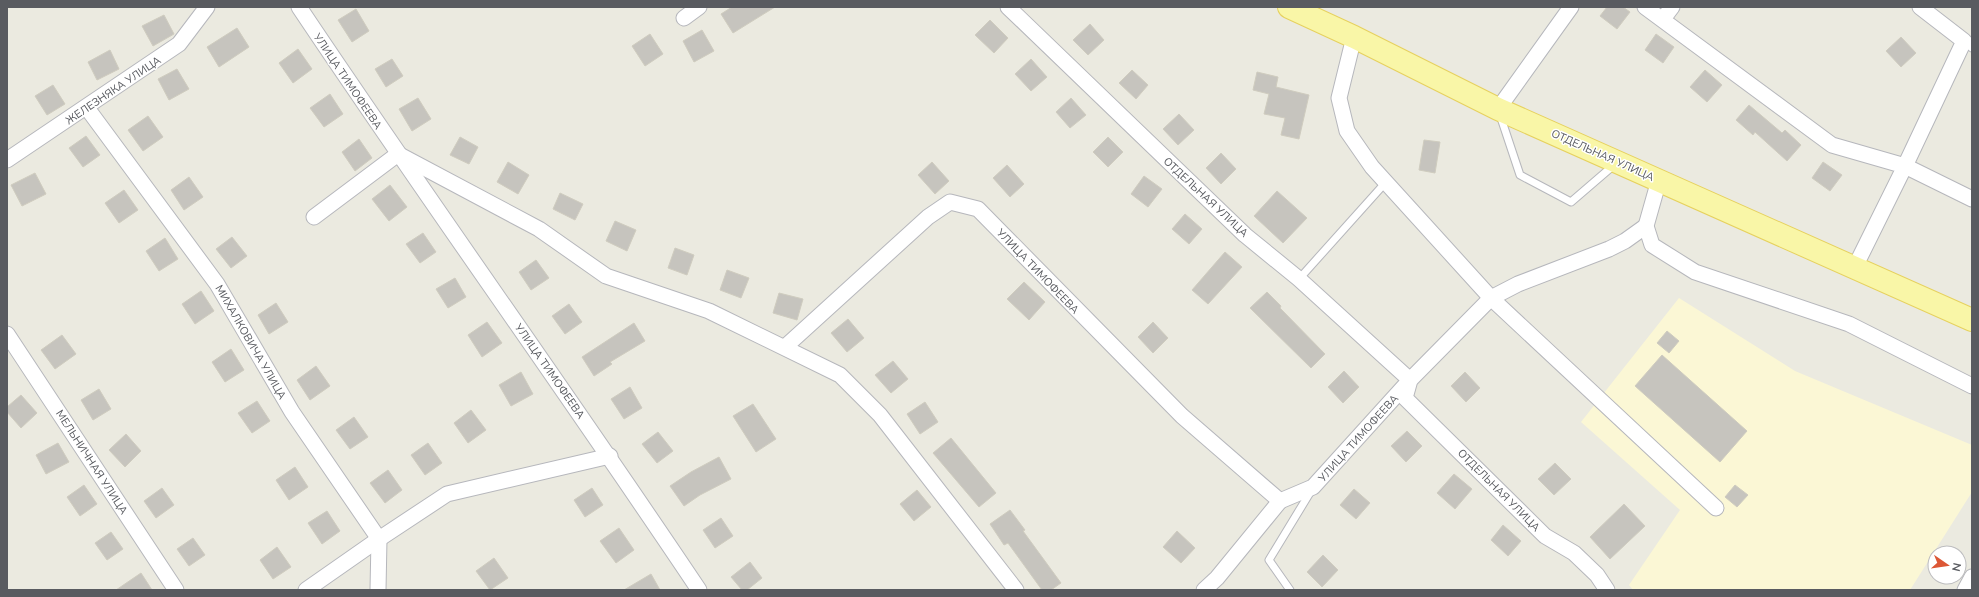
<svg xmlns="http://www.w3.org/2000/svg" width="1979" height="597" viewBox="0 0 1979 597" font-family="'Nunito Sans',sans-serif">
	<rect width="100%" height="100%" fill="#ebeae0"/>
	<!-- commercial -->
	<path fill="#fbf7d5" d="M1679,298l116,73 177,74v47l-62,98h-277l-4,-5 51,-75 -99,-88z"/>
	<!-- building -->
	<g fill="#c6c4be" stroke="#cfccbf">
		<path d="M732,7h43l-42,26 -12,-19z"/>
		<path d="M1607,7h16l7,5 -13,17 -17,-13z"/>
		<path d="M356,9l13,22 -17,11 -14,-22z"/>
		<path d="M164,15l10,19 -21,12 -11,-20z"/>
		<path d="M990,20l18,18 -14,15 -19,-18z"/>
		<path d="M1090,24l14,16 -16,15 -15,-15z"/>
		<path d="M237,28l12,19 -30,20 -12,-20z"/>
		<path d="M702,30l12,21 -20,11 -11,-21z"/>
		<path d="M650,34l13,20 -18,12 -13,-20z"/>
		<path d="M1656,34l18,13 -11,16 -18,-13z"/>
		<path d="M1901,37l15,16 -15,14 -15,-16z"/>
		<path d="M298,49l14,20 -19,14 -14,-20z"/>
		<path d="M110,50l9,19 -22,11 -9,-18z"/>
		<path d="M392,59l11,17 -17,11 -11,-18z"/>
		<path d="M1031,59l16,18 -16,14 -16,-17z"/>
		<path d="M177,69l12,20 -20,11 -11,-21z"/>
		<path d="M1132,70l16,15 -12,14 -17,-16z"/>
		<path d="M1705,70l17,15 -15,17 -17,-15z"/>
		<path d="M1257,72l21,5 -2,10 33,8 -10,44 -18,-4 4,-17 -21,-4 5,-20 -16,-4z"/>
		<path d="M53,85l12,19 -18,11 -12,-19z"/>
		<path d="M330,94l13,20 -19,13 -14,-19z"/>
		<path d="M418,98l13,21 -19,12 -13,-22z"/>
		<path d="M1071,98l15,17 -16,13 -14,-16z"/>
		<path d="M1749,105l33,28 3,-3 16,15 -14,16 -32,-29 -2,3 -17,-15z"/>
		<path d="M1179,114l15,16 -16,15 -15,-16z"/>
		<path d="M148,116l15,21 -20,14 -15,-21z"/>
		<path d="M86,136l14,19 -17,12 -14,-19z"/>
		<path d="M460,137l18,10 -9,17 -19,-9z"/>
		<path d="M1108,137l15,15 -15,15 -15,-15z"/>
		<path d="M359,139l13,19 -17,13 -13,-19z"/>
		<path d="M1424,140l16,2 -5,31 -16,-3z"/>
		<path d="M1221,153l15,16 -15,15 -15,-16z"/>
		<path d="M508,162l21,13 -11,19 -21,-12z"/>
		<path d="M932,162l17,19 -14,13 -17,-19z"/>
		<path d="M1823,162l19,13 -12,16 -18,-13z"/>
		<path d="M1007,165l17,19 -14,13 -17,-19z"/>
		<path d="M35,173l11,21 -24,12 -11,-21z"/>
		<path d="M1144,176l18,13 -14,18 -17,-13z"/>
		<path d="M189,177l14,20 -19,13 -13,-20z"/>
		<path d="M390,185l17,22 -18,14 -17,-22z"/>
		<path d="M124,190l14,20 -19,13 -14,-20z"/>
		<path d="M1277,191l30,27 -24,25 -29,-27z"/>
		<path d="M560,193l23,11 -8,16 -22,-11z"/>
		<path d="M1185,214l17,15 -13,15 -17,-15z"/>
		<path d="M615,221l21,9 -9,21 -21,-10z"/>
		<path d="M423,233l13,19 -16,11 -14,-19z"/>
		<path d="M232,237l15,19 -16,12 -15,-19z"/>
		<path d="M165,238l13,21 -19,12 -13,-20z"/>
		<path d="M675,248l19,7 -7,20 -19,-7z"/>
		<path d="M1225,252l17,15 -34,37 -16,-14z"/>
		<path d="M536,260l13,18 -18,12 -12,-18z"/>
		<path d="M727,270l22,8 -8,20 -21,-8z"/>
		<path d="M455,278l11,19 -18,11 -12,-19z"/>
		<path d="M1024,282l21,20 -16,18 -22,-21z"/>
		<path d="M201,291l13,20 -19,13 -13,-20z"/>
		<path d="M1267,292l14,14 -1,2 45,46 -14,14 -61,-60z"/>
		<path d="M779,293l24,6 -6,21 -24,-7z"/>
		<path d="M276,303l12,19 -19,12 -11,-19z"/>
		<path d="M569,304l13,18 -17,12 -13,-18z"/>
		<path d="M848,319l16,19 -17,14 -16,-19z"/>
		<path d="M487,322l15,21 -20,14 -14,-22z"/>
		<path d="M1153,322l15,16 -15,15 -15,-16z"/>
		<path d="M634,323l11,18 -35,21 2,2 -18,12 -12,-19z"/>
		<path d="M1667,331l12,10 -10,12 -12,-10z"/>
		<path d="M62,335l14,19 -21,15 -14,-19z"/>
		<path d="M231,349l13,21 -19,12 -13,-20z"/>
		<path d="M1662,355l85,76 -27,31 -85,-76z"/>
		<path d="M893,361l15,18 -17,14 -16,-18z"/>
		<path d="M316,366l14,20 -20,14 -13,-20z"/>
		<path d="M1344,371l15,16 -16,16 -15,-16z"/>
		<path d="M521,372l12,22 -22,12 -12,-21z"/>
		<path d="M1465,372l15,16 -14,14 -15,-16z"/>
		<path d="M630,387l12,21 -18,11 -13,-20z"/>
		<path d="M99,389l12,20 -18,11 -12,-20z"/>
		<path d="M21,395l16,18 -16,15 -14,-16v-5z"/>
		<path d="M257,401l13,20 -18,12 -14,-20z"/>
		<path d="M925,402l13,20 -18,12 -13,-20z"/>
		<path d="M753,404l23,35 -20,13 -23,-36z"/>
		<path d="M471,410l15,20 -18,13 -14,-20z"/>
		<path d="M354,417l14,20 -18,12 -14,-19z"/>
		<path d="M1407,431l15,15 -16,16 -15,-16z"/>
		<path d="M658,432l15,19 -16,12 -15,-19z"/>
		<path d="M126,434l15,17 -16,16 -16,-17z"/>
		<path d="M951,438l45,55 -17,14 -46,-54z"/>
		<path d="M58,443l11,19 -23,12 -10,-19z"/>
		<path d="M428,443l14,20 -17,12 -14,-20z"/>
		<path d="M719,457l12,22 -31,16 -16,11 -14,-20 21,-14z"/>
		<path d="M1555,463l16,16 -17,16 -16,-16z"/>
		<path d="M295,467l13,20 -19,13 -13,-20z"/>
		<path d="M388,470l14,20 -17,13 -15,-20z"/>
		<path d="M1454,474l18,15 -17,20 -18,-16z"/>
		<path d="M84,485l13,19 -17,12 -13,-19z"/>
		<path d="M1735,485l13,10 -11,12 -12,-10z"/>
		<path d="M162,488l12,17 -18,13 -12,-17z"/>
		<path d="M592,488l11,17 -18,12 -11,-17z"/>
		<path d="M1354,489l16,14 -14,16 -16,-14z"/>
		<path d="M917,490l14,17 -17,14 -14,-17z"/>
		<path d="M1624,504l21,22 -35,33 -20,-22z"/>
		<path d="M1010,510l15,20 -2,1 38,52 -10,7h-9l-34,-47 -4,2 -14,-21z"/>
		<path d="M327,511l13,20 -18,13 -14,-21z"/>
		<path d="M721,518l12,18 -18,12 -12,-18z"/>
		<path d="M1503,525l18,16 -13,15 -17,-16z"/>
		<path d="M619,528l15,22 -18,13 -16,-22z"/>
		<path d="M1177,531l18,17 -14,15 -18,-16z"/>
		<path d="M111,532l12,17 -16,11 -12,-17z"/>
		<path d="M193,538l12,17 -16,11 -12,-17z"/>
		<path d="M277,547l14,20 -18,12 -13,-19z"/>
		<path d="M1323,555l15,15 -16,17 -15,-15z"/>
		<path d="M494,558l14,20 -18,12 -14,-19z"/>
		<path d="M750,562l12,16 -15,12h-5l-11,-13z"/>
		<path d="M141,573l11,17h-36z"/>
		<path d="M651,574l9,16h-36z"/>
	</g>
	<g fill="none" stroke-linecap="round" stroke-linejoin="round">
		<defs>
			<g id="service">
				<path d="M1964,41l8,7"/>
				<path d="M1500,115l20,60 51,27 43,-37"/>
				<path d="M1299,279l87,-97"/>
				<path d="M1290,590l-21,-30 42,-69"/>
			</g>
			<g id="minor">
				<path d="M299,7c131,196 269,387 400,583"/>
				<path d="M1008,7l237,228 54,44 111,101 -97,107 -33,14"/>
				<path d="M1645,7l187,138 73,21 -50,101"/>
				<path d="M1920,7l44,34 -59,125 67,33"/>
				<path d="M684,18l15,-11"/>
				<path d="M1663,19l9,-12"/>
				<path d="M1354,37l-15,61 8,33 25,36 119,131 225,210"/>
				<path d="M87,108l130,176 75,128 87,127 -1,51"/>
				<path d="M1498,109l73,-102"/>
				<path d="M7,160l172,-116 28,-37"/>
				<path d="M1659,180l-13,46 6,19 43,27 154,52 123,62"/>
				<path d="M314,217l84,-63 141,75 67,47 103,35 131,64 40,40 136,175"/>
				<path d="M7,334l169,256"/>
				<path d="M785,347l143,-130 22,-15 28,7 204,207 98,85 -63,77 -13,12"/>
				<path d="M306,590l73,-51 68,-45 163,-38"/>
				<path d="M1607,590l-10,-15 -23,-22 -29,-17 -140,-138 5,-18 81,-82 27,-14 91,-35 16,-8 21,-15"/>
				<path d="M1965,590l7,-13"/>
			</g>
			<path id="primary" d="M1289,7l65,30 144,72 474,211"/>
		</defs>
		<!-- service casing -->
		<use href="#service" stroke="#b6b7bc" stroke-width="9"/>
		<!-- minor casing -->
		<use href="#minor" stroke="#b6b7bc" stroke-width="17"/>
		<!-- primary casing -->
		<use href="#primary" stroke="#e6d15e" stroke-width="24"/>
		<!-- service -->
		<use href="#service" stroke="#fff" stroke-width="7"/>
		<!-- minor -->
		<use href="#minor" stroke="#fff" stroke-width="15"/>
		<!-- primary -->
		<use href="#primary" stroke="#f9f6a7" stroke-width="22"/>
	</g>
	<g text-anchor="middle" stroke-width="3" stroke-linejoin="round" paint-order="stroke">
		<!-- street labels -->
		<g font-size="11" fill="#595b60" stroke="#fff">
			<text transform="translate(348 81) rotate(56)" y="4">УЛИЦА ТИМОФЕЕВА</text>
			<text transform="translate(113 90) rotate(-34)" y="4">ЖЕЛЕЗНЯКА УЛИЦА</text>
			<text transform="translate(1603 155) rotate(24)" y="4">ОТДЕЛЬНАЯ УЛИЦА</text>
			<text transform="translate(1206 197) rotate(43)" y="4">ОТДЕЛЬНАЯ УЛИЦА</text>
			<text transform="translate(1038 271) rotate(46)" y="4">УЛИЦА ТИМОФЕЕВА</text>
			<text transform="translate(251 342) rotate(60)" y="4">МИХАЛКОВИЧА УЛИЦА</text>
			<text transform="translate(550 371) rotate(55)" y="4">УЛИЦА ТИМОФЕЕВА</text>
			<text transform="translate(1358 438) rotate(-48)" y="4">УЛИЦА ТИМОФЕЕВА</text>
			<text transform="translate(92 462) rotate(57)" y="4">МЕЛЬНИЧНАЯ УЛИЦА</text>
			<text transform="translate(1499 490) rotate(45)" y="4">ОТДЕЛЬНАЯ УЛИЦА</text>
		</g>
	</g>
	<!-- border -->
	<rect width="1979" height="597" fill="none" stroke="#595b60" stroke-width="16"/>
	<!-- north arrow -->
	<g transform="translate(1947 565) rotate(103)"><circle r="19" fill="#ffffff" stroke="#bdbdbf"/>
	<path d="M0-3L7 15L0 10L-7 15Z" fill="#dc5735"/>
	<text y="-6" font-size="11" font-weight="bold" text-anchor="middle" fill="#595b60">N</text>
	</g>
</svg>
